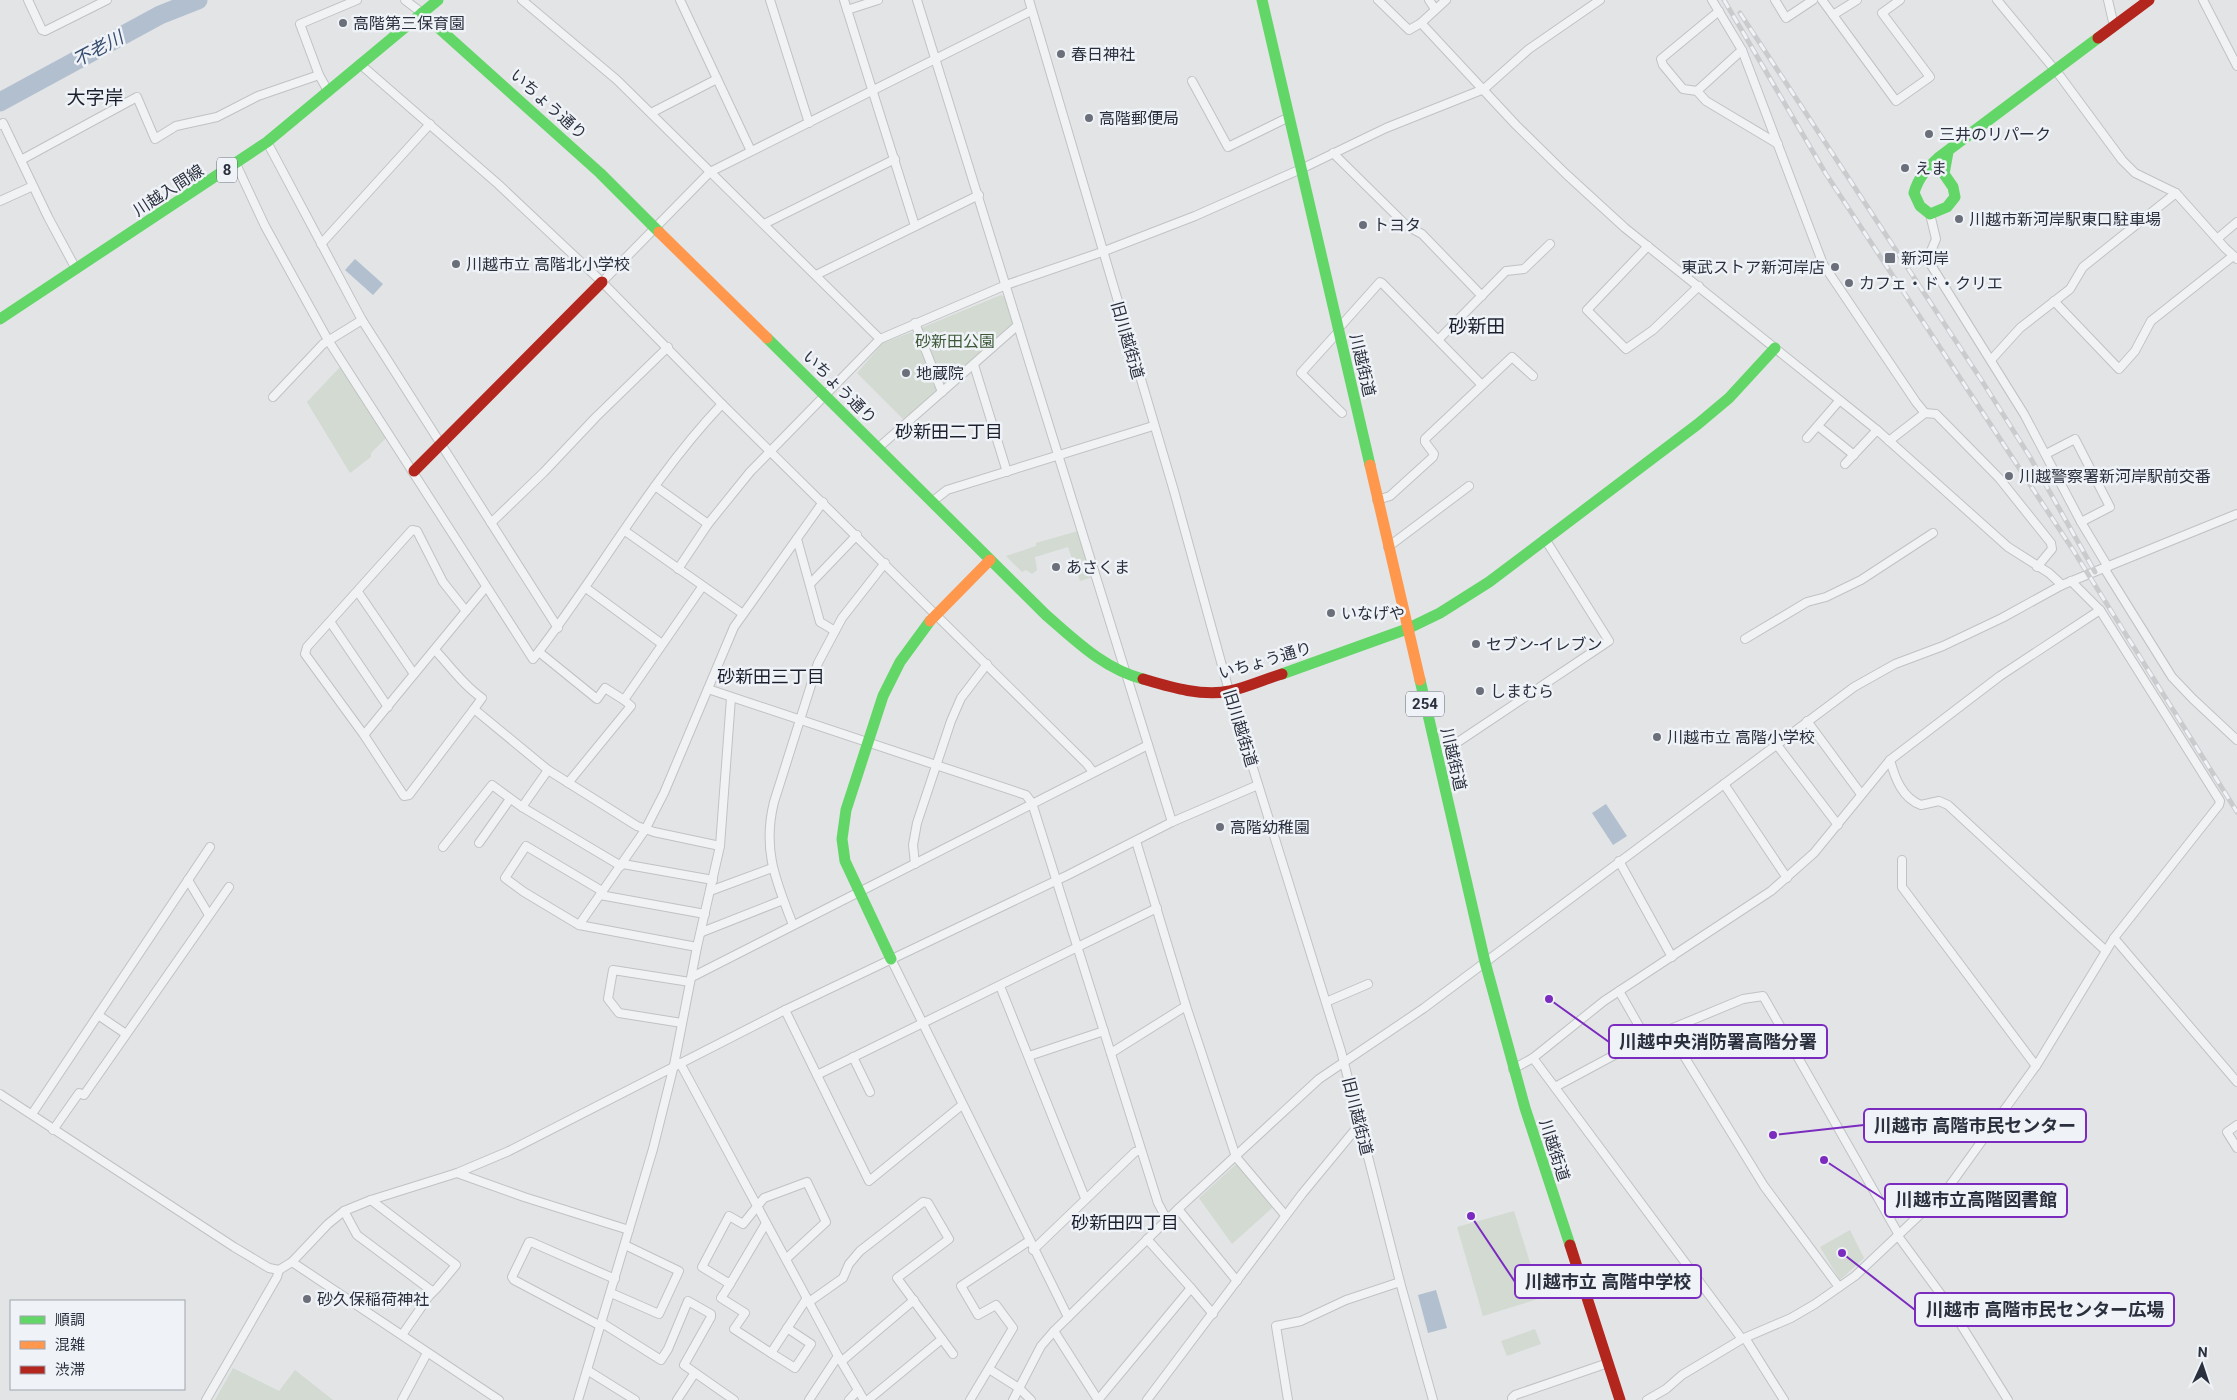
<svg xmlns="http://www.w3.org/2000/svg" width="2237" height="1400" viewBox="0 0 2237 1400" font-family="Roboto,'Noto Sans JP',sans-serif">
	<rect width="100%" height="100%" fill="#e2e4e6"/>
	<!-- green -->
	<g fill="#d2dad2">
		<path d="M1001,295l4,2 8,27 -67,60 -3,-1 -22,-55z"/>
		<path d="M912,332l3,1 23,56v3l-35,27 -46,-46 26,-30z"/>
		<path d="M342,365l45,72 -16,16v4l-21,16 -43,-71z"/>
		<path d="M1078,531l15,46 -13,4 -12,-34 -33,10 2,13 -5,4 -6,-4 -4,2 -16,-16 30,-10v-3z"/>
		<path d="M1235,1165h4l34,42 -41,37 -33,-46z"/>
		<path d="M1514,1211l27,87 -58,18 -26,-89z"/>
		<path d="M1850,1230l14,28 -24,22 -20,-33z"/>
		<path d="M1535,1329l6,15 -34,12 -6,-15z"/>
		<path d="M233,1368l46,23 16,-21 38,30h-118z"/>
	</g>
	<!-- water -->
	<g fill="#b2bfcf">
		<path d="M355,259l28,25 -10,11 -28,-25z"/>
		<path d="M1606,804l21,32 -14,9 -21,-32z"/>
		<path d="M1436,1290l11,38 -19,5 -10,-38z"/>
	</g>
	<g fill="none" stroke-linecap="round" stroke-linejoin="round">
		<!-- river -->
		<path stroke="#b2bfcf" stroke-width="19" d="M0,102l160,-87 38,-15"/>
		<defs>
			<g id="street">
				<path d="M28,0l14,30 3,1 62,-31"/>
				<path d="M405,0l17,13"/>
				<path d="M522,0l95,80 263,259"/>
				<path d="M680,0l71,151"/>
				<path d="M770,0l39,123"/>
				<path d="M844,0l71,226"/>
				<path d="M917,0l255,822"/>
				<path d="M1029,0l145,491 55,200 112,360 59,231 33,118"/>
				<path d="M1378,0l31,30 12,-7 95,102 50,49 59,54 252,202 131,117 41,26 13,12"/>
				<path d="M1429,0l6,9"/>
				<path d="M1712,0l30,50 81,214 93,138 9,11"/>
				<path d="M1775,0l11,18 27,-18"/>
				<path d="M1822,0l11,15"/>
				<path d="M1857,0l-24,15 63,86 34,-24 -48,-64 18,-13"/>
				<path d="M1997,0l63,76 62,84 13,13 41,20 49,55 12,11"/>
				<path d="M2108,0l6,26"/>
				<path d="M2203,0l34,66"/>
				<path d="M847,10l31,-10"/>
				<path d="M1719,11l-58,48 2,6 20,24 14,2 9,10 72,43"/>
				<path d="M1421,23l25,-23"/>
				<path d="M360,64l138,120 104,98 120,122 365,360 6,8"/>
				<path d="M1192,81l36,66 61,-30"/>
				<path d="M328,91l-9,-16 -19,-51 57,-24"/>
				<path d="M1697,91l45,-41"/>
				<path d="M651,113l66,-34"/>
				<path d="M0,125l3,-2 45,94 28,52"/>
				<path d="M267,142l95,178 196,308"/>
				<path d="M1333,153l74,73 15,8 60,62"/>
				<path d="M21,160l116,-63 18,42 21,-13 41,-9 41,-21 61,-21"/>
				<path d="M236,164l29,62 63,114 205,319c65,-83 116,-178 189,-255"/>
				<path d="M0,201l33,-15"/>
				<path d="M1930,214l6,25 -7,17 2,9 93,149 57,108 27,45"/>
				<path d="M764,224l131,-65"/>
				<path d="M2217,239l20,-17"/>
				<path d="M321,244l109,-120"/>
				<path d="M1648,246l-61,64 39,39 27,-19 46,-44"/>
				<path d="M816,275l163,-80"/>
				<path d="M602,282l108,-110 321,-161"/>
				<path d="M2054,301l65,68 16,-18 16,-30 82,-65"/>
				<path d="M915,323l27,69"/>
				<path d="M1338,329l42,-47 2,1 100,102"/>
				<path d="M1339,331l-38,42 41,40"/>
				<path d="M1439,339l67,-68 18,-2 26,-25"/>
				<path d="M1991,360l29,-32 50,-39 13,-22 93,-74"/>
				<path d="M974,365l33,107"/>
				<path d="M273,397l50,-53 39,-24"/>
				<path d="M1818,426l36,29"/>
				<path d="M1807,438l32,-37"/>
				<path d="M1889,441l36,-28 11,1 63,64 52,65 1,6 -15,18"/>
				<path d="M878,448l140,-123"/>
				<path d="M2046,454l29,-15 35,68 -29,15"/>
				<path d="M1845,464l32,-34"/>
				<path d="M655,486l53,38"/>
				<path d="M1377,500l13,-4 43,-39 1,-3 -9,-12v-3l87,-82 21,19"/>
				<path d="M933,501l14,-11 206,-64"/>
				<path d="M491,523l53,-51 52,-55 72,-70"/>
				<path d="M625,531l118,83"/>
				<path d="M797,539l23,83 15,9"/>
				<path d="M1388,547l81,-61"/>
				<path d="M2104,568l68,109 21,22 44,41"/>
				<path d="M678,569l30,-45 42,-52 130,-133 126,-54 96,-33 93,-36 106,-47 85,-41 98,-39 45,-40 71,-49"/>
				<path d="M810,584l47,-49"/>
				<path d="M586,588l76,56"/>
				<path d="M358,592l56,82"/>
				<path d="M466,611l20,-24"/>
				<path d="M331,623l57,84"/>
				<path d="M1745,639l62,-37 19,-5 35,-17 72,-47"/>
				<path d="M435,650c15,16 29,36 47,48l-8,11"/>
				<path d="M539,652l58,47 8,-11 19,12"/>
				<path d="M708,689l318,106 6,8 126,400 9,17"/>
				<path d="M1807,721l54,73"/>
				<path d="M364,735l102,-124 -23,-29 -26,-51 -5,-1 -105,117 -2,7 59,81 40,61 5,-1 65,-86 74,61 89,56 17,6 66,14"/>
				<path d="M1777,745l61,80"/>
				<path d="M1437,756l172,-115 -64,-102"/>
				<path d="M1890,760c5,18 12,38 31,45l18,-4 9,4 158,146"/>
				<path d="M548,770l-26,37 99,59"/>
				<path d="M568,783l63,-77 -7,-6 78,-113"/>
				<path d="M1724,784l63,94"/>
				<path d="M1136,841l50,165 50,151 49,58"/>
				<path d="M479,843l31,-44"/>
				<path d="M443,847l49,-62 30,22"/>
				<path d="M1902,860v27l134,179"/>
				<path d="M1619,861l53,96"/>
				<path d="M623,864l90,16"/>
				<path d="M915,864l-2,-19 4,-22 34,-102 10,-23 26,-34"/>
				<path d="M188,880l21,35"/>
				<path d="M602,891l-76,-45 -21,32 19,14 55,33 118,22"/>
				<path d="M710,891l62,-23"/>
				<path d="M600,895l105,19"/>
				<path d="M579,925l66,-95 19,-37 70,-166 89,-125"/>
				<path d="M793,925c-17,-44 -31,-75 -19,-123l44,-139 24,-45 43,-55"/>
				<path d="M702,932l81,-32"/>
				<path d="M2114,938l123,144"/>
				<path d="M891,959l177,358"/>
				<path d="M692,977l456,-232"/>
				<path d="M1000,986l85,212"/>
				<path d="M1619,991l28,49"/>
				<path d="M1326,1002l42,-18"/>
				<path d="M785,1010l84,171 93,-76"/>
				<path d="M98,1015l28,19"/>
				<path d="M682,1023l-63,-10 -11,-14 5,-29 77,12"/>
				<path d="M1668,1030l96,156 75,101"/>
				<path d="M1111,1053l75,-47"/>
				<path d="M1029,1056l75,-25"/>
				<path d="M853,1057l17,35"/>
				<path d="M1533,1058l209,281"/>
				<path d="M680,1063l158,293 26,44"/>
				<path d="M1513,1069l20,-11 71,-57 167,-110 43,-38 76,-93 110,-84 100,-66"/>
				<path d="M817,1075l340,-167"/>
				<path d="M1555,1087l65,-35 48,-22 75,-31 20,-3 136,239"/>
				<path d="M0,1094l234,153 35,21 10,2 13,-8 36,-38 16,-13 27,-11 86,-27 52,-22 276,-141 283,-135 104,-53 86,-37"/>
				<path d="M32,1114l178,-267"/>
				<path d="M2237,1125l-10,7 10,16"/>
				<path d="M53,1130l26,-37 5,2 145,-208"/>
				<path d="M457,1173l67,24 105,33"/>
				<path d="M371,1200l85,65 -19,23 -8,8 -27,39"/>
				<path d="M1178,1209l59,72"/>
				<path d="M344,1211l13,24 75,56"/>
				<path d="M766,1223l-36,61 -28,-17 27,-51 14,8 21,-26 43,-16 19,40 -40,37"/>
				<path d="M1898,1236l50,68 60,96"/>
				<path d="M1147,1239l44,49"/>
				<path d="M1033,1250l102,-98 6,-2"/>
				<path d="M292,1262l207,138"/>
				<path d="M730,1284l-9,14 24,15 -11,16 37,24 36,-55"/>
				<path d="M611,1293l48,21 20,-43 -54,-26"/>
				<path d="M809,1302l34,-24 6,-14 11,-13 63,-49 5,1 21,36 -52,39 56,76"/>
				<path d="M602,1323l59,37 7,-11 20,-48 23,13v3l-27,48 50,35"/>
				<path d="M601,1326l-87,-46 -2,-3 17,-35h2l84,37"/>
				<path d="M1054,1331l44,69"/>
				<path d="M1745,1338l39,62"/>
				<path d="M771,1353l24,15 16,-24 -24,-16"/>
				<path d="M842,1361l72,-61"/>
				<path d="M989,1369l30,19 12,12"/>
				<path d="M587,1370l48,30"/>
				<path d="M206,1400l71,-123 2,-7"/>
				<path d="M402,1400l25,-47"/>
				<path d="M578,1400l75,-251 21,-84 23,-118 23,-101 11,-148"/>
				<path d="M677,1400l17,-26"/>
				<path d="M809,1400l29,-44"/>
				<path d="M849,1400l9,-10"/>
				<path d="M868,1400l74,-61"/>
				<path d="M970,1400l43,-72 -17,-23 -18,10 -17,-29 68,-45"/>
				<path d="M1013,1400l28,-54 13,-15 124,-122 141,-130 105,-71 430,-321 41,-23 48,-18 59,-28 60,-33 175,-71"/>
				<path d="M1098,1400l93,-112 22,26"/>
				<path d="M1147,1400l155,-206 52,-63 6,-2"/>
				<path d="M1288,1400l-12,-74 25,-5 45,-21 54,-18"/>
				<path d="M1512,1400v-2l3,-3 93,-32"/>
				<path d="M1647,1400l19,-11 16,-14 60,-36 49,-21 24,-14 40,-28 93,-88 90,-125 76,-125 105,-133 1,-4 -120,-191 -29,-29"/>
			</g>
		</defs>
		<!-- street casing -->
		<use href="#street" stroke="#c0c2c4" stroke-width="10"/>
		<!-- street -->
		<use href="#street" stroke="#f0f2f3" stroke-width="8"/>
		<!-- fast -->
		<g stroke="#63d668" stroke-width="11">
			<path d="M1262,0l108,465"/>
			<path d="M422,13l178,160 59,59"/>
			<path d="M1948,152l-4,22 9,13 2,10 -8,10 -17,7 -10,-8 -6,-13c4,-15 13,-25 24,-35l160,-120"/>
			<path d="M0,319l267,-177 171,-142"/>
			<path d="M767,338l279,277c30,26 58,54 97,64"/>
			<path d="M1282,674l125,-45 33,-16 49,-31 209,-158 31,-26 46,-50"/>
			<path d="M1420,680l65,282 40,146 45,137"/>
			<path d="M891,959l-46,-98 -3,-22 4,-29 37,-114 17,-34 30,-41"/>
		</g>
		<!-- slow -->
		<g stroke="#ff974d" stroke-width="11">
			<path d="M659,232l108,106"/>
			<path d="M1370,465l50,215"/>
			<path d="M930,621l60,-61"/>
		</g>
		<!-- jam -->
		<g stroke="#b3261e" stroke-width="11">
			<path d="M2098,38l51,-38"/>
			<path d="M414,471l188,-189"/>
			<path d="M1143,679c27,8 59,18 87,12 18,-4 35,-12 52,-17"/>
			<path d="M1570,1245l50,155"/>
		</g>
		<defs>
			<g id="rail">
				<path d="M1724,0l102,174 247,376 164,262"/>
				<path d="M1740,13l242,368 48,76 65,115"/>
			</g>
		</defs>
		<!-- rail casing -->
		<use href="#rail" stroke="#cacbcd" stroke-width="5"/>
		<!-- rail -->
		<use href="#rail" stroke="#eff2f6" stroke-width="3" stroke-dasharray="9" stroke-linecap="butt"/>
	</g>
	<!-- markers -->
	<g fill="#6a6f79" stroke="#eff2f6" stroke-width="2">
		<circle cx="343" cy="23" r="5"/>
		<circle cx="1061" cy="54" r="5"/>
		<circle cx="1089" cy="118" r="5"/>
		<circle cx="1929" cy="134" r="5"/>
		<circle cx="1905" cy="168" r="5"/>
		<circle cx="1959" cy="219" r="5"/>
		<circle cx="1363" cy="225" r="5"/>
		<rect x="1884" y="252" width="12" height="12" rx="2.5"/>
		<circle cx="456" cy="264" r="5"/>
		<circle cx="1835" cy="267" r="5"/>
		<circle cx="1849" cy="283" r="5"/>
		<circle cx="906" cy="373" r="5"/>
		<circle cx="2009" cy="476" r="5"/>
		<circle cx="1056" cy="567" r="5"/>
		<circle cx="1331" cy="613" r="5"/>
		<circle cx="1476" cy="644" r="5"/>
		<circle cx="1480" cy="691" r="5"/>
		<circle cx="1657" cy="737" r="5"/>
		<circle cx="1220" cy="827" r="5"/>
		<circle cx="307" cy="1299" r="5"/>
	</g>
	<g text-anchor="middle" stroke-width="5" stroke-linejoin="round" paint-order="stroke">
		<!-- shield labels -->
		<g fill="#eff2f6" stroke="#656a75" stroke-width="1">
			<rect x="217" y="157.5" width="20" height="25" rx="4"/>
			<rect x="1406" y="691.5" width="38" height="25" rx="4"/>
		</g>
		<g font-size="15" font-weight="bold" fill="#2a303e">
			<text x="227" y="175">8</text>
			<text x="1425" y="709">254</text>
		</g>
		<!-- poi labels -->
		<g font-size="16" fill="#2a303e" stroke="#eff2f6" text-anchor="start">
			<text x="353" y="29">高階第三保育園</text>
			<text x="1071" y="60">春日神社</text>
			<text x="1099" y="124">高階郵便局</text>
			<text x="1939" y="140">三井のリパーク</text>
			<text x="1915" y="174">えま</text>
			<text x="1969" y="225">川越市新河岸駅東口駐車場</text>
			<text x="1373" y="231">トヨタ</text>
			<text x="1901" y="264">新河岸</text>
			<text x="466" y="270">川越市立 高階北小学校</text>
			<text x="1825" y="273" text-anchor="end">東武ストア新河岸店</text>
			<text x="1859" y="289">カフェ・ド・クリエ</text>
			<text x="916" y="379">地蔵院</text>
			<text x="2019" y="482">川越警察署新河岸駅前交番</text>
			<text x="1066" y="573">あさくま</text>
			<text x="1341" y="619">いなげや</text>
			<text x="1486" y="650">セブン-イレブン</text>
			<text x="1490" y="697">しまむら</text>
			<text x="1667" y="743">川越市立 高階小学校</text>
			<text x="1230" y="833">高階幼稚園</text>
			<text x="317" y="1305">砂久保稲荷神社</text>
		</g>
		<!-- street labels -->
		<g font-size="16" fill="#2a303e" stroke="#eff2f6">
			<text transform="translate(549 104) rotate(42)" y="6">いちょう通り</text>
			<text transform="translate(168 190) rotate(-33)" y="6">川越入間線</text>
			<text transform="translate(1128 340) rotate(74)" y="6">旧川越街道</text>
			<text transform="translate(1363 365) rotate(77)" y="6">川越街道</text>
			<text transform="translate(840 387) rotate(45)" y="6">いちょう通り</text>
			<text transform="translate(1265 660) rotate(-16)" y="6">いちょう通り</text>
			<text transform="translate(1241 728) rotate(73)" y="6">旧川越街道</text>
			<text transform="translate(1454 759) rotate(77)" y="6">川越街道</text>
			<text transform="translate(1358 1116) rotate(76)" y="6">旧川越街道</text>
			<text transform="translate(1555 1150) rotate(72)" y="6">川越街道</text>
		</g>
		<!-- park labels -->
		<g font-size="16" fill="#3d5938" stroke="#eff2f6">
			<text x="955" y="347">砂新田公園</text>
		</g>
		<!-- water labels -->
		<g font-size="18" font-style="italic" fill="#374d6f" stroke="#eff2f6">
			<text transform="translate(98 49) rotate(-28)" y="6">不老川</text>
		</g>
		<!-- neighbourhood labels -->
		<g font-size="18" fill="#1c212f" stroke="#eff2f6">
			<text x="949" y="438">砂新田二丁目</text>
			<text x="771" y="683">砂新田三丁目</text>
			<text x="1125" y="1229">砂新田四丁目</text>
		</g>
		<!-- quarter labels -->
		<g font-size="19" fill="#1c212f" stroke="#eff2f6">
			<text x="95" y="104">大字岸</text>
			<text x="1477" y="333">砂新田</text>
		</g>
	</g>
	<!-- callouts -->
	<path fill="none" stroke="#7b2cbf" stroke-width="2" d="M1549 999L1609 1042M1773 1135L1864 1125M1824 1160L1885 1200M1471 1216L1515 1282M1842 1253L1915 1310"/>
	<g fill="#7b2cbf" stroke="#eff2f6" stroke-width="2">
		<circle cx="1549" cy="999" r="5"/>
		<circle cx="1773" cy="1135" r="5"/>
		<circle cx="1824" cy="1160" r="5"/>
		<circle cx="1471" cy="1216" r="5"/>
		<circle cx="1842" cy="1253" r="5"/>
	</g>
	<g fill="#eff2f6" stroke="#7b2cbf" stroke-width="2">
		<rect x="1609" y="1025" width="218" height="33" rx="5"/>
		<rect x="1864" y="1109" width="222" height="33" rx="5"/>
		<rect x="1885" y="1184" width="182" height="33" rx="5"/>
		<rect x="1515" y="1265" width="186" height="33" rx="5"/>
		<rect x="1915" y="1293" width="259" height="33" rx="5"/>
	</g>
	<g font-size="18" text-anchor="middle" font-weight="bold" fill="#2a303e">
		<text x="1718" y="1048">川越中央消防署高階分署</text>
		<text x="1975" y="1132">川越市 高階市民センター</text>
		<text x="1976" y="1206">川越市立高階図書館</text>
		<text x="1608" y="1288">川越市立 高階中学校</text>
		<text x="2045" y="1316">川越市 高階市民センター広場</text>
	</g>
	<!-- legend -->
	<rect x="10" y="1300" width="175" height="90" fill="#eff2f6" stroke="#a0a4ac"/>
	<rect x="20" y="1316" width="25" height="8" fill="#63d668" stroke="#a0a4ac"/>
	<text x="55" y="1325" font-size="15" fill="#2a303e">順調</text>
	<rect x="20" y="1341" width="25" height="8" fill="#ff974d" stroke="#a0a4ac"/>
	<text x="55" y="1350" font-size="15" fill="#2a303e">混雑</text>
	<rect x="20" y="1366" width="25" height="8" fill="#b3261e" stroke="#a0a4ac"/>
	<text x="55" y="1375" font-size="15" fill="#2a303e">渋滞</text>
	<!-- north arrow -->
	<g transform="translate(2202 1365) rotate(3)" stroke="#eff2f6" stroke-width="4" paint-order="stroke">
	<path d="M0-4L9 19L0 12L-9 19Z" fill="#2a303e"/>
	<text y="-8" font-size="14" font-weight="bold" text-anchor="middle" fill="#2a303e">N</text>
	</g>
</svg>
